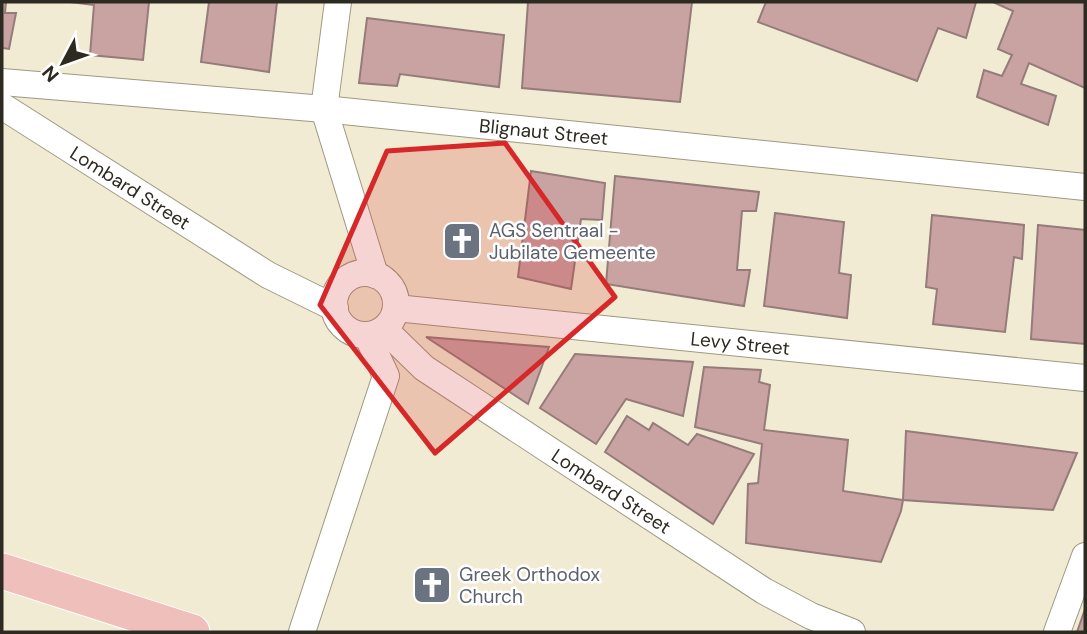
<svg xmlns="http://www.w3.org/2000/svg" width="1087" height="634" viewBox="0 0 1087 634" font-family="'DM Sans',sans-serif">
	<rect width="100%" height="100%" fill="#f1ebd3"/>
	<!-- building -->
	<g fill="#c8a3a2" stroke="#957b7a" stroke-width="2">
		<path d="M2,2h4l-1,11h11l-7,36 -7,-1z"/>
		<path d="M70,2h79l-6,58 -53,-5 4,-50z"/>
		<path d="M209,2h68l-8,70 -68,-10z"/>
		<path d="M528,2h164l-12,100 -158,-14z"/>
		<path d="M766,2h210l-10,36 -28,-10 -21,53 -159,-59z"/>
		<path d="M993,2h92v86l-56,-25 -8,21 35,12 -8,29 -71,-28 7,-27 18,6 10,-21 -14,-6 15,-38z"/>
		<path d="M367,18l137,17 -5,52 -99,-13 -3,12 -38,-3z"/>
		<path d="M531,171l74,12 -3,37 -21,-1 -10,70 -53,-12z"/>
		<path d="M615,176l144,16 -3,19h-14l-5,59h13l-6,36 -138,-22z"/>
		<path d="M775,213l69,9 -5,51 12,2 -4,43 -83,-12z"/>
		<path d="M932,215l92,10 -2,34 -8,-2 -9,75 -72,-8 4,-35 -11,-2z"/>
		<path d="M1038,225l47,5v114l-54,-5z"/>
		<path d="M426,337l123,10 -21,57z"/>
		<path d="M575,354l118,8 -10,54 -57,-17 -30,45 -56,-36z"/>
		<path d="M704,367l57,3 -2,12 11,3 -6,45 84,10 -5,51 60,9 -2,11 -20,51 -135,-19 2,-59 10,-1 4,-39 -67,-17z"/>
		<path d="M627,416l22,14 4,-7 35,22 9,-11 57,20 -41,70 -108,-72z"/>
		<path d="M906,431l171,22 -24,57 -150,-10z"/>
		<path d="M1085,609v23h-8z"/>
	</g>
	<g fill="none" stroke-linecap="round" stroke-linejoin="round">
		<defs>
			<g id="minor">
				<path d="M338,2l-14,107 51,166"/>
				<path id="s1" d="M2,82l322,27 761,78"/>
				<path id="s2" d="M2,106l266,169 67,33"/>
				<circle cx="365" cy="304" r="31"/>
				<path id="s3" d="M396,308l689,70"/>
				<path id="s4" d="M384,329l40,39 340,223 47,25 41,16"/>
				<path d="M302,632l84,-256 -19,-41"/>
				<path d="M1057,632l28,-76"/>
			</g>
			<path id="major" d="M2,571l190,61"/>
		</defs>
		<!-- minor casing -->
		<use href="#minor" stroke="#9e9982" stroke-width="28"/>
		<!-- major casing -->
		<use href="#major" stroke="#fff" stroke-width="37"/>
		<!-- minor -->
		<use href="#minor" stroke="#fff" stroke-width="26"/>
		<!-- major -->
		<use href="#major" stroke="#efbfbc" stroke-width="35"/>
	</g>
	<!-- marked area -->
	<path fill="#d62828" fill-opacity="0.2" stroke="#d62828" stroke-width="5" stroke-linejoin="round" d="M505,143l110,154 -180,156 -115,-148 67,-154z"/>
	<!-- icons -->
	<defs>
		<symbol id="church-square" viewBox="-11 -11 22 22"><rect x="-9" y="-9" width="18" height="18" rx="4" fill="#6b7280" stroke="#fff"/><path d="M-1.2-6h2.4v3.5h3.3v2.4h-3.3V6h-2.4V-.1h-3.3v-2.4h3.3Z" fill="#fff"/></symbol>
	</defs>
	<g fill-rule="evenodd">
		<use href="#church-square" x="440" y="219" width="44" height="44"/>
		<use href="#church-square" x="410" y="563" width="44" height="44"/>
	</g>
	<g text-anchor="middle" stroke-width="5" stroke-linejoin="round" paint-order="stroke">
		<!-- street labels -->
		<g font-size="19" fill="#2c2a21" stroke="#fff">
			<text dy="7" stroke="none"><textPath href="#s1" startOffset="544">Blignaut Street</textPath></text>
			<text dy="7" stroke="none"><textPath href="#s2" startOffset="152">Lombard Street</textPath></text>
			<text dy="7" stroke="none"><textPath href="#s3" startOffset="346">Levy Street</textPath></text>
			<text dy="7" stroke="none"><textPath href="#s4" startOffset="280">Lombard Street</textPath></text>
		</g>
		<!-- worship labels -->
		<g font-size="19" fill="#5b616d" stroke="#fff" text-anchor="start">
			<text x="489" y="237">AGS Sentraal -<tspan x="489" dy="22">Jubilate Gemeente</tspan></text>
			<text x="459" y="581">Greek Orthodox<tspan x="459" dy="22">Church</tspan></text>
		</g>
	</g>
	<!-- border -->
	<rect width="1087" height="634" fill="none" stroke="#2c2a21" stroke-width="7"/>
	<!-- north arrow -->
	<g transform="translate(63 63) rotate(229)" stroke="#ffffff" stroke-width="5" paint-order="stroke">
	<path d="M0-5L12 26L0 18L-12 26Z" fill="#2c2a21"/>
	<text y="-10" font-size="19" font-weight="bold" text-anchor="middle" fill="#2c2a21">N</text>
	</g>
</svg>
